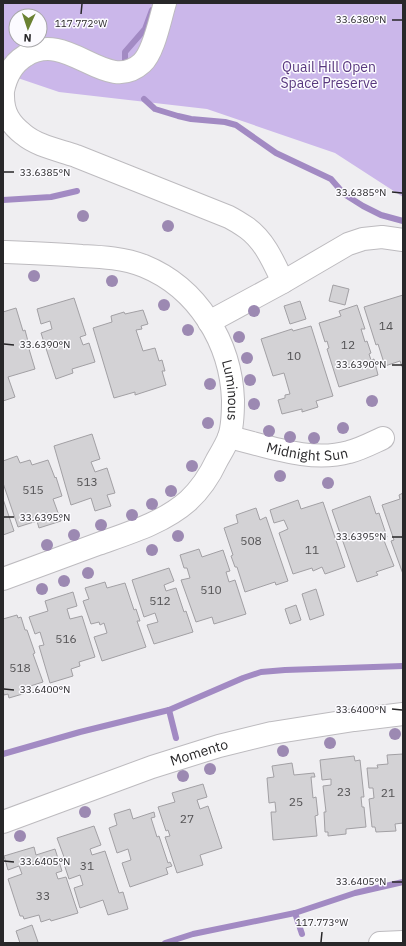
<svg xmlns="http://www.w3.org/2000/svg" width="406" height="946" viewBox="0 0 406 946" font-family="'IBM Plex Sans',sans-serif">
	<rect width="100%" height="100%" fill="#efeef1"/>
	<!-- park -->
	<path fill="#cbb7ea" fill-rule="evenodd" d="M3,3h400v194l-68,-44 -128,-44 -148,-17 -56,-19zM16,16h24v24h-24z"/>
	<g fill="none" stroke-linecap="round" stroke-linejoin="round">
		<!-- stream -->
		<g stroke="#a28ac3" stroke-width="6">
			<path d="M125,61v-9l20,-23 7,-19"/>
			<path d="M144,99l11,10 23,7 13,3 34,3 11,3 40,28 55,26 13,15 19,12 18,9 22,6"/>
			<path d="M3,200l48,-3 26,-6"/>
			<path d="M169,710l7,28"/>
			<path d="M3,754l77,-22 89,-22 74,-32 18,-6 24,-2 118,-4"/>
			<path d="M295,913l7,21"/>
			<path d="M165,943l28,-9 102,-21 60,-20 48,-11"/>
		</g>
	</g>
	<!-- building -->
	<g fill="#d3d2d5" stroke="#a2a0a4">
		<path d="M333,285l16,4 -4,16 -16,-4z"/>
		<path d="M403,295v74l-3,-8 -15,5 -7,-22 -2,1 -12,-38z"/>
		<path d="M74,298l12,37 -6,2 3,8 6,-2 6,19 -23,7 1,4 -17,6 -15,-46 11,-4 -2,-8 -9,3 -4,-15z"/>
		<path d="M300,301l6,18 -16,5 -6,-18z"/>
		<path d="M357,305l8,24h-4l4,13 2,-1 4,12 -2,1 2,6 3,-1 4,16 -39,12 -12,-38 2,-1 -2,-7 -2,1 -6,-19 22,-7 -2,-5z"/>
		<path d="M16,308l7,23 2,-1 5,19h-1l6,20 -27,8 7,20 -12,4v-89z"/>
		<path d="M143,310l5,14 -7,2 1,3 -6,1 7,21 12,-3 4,13 3,-1 3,11h-3l4,14 -31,10v-3l-21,6 -21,-70 19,-6 -1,-6 13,-4 1,2z"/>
		<path d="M311,326l22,70 -17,5 2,6 -16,5v-3l-20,5 -4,-14 7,-2v-3l5,-1 -6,-21 -11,3 -12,-37 31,-10 1,2z"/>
		<path d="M92,434l8,25 -9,3 4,10 12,-4 8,25 -8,2 4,11 -16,5 -4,-13 -20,7 -17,-59z"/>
		<path d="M17,456l3,7 10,-3 2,5 16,-5 7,18 1,-1 6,19 -9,3 8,22 -22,7 -2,-7 -19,6 -15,-44v-22z"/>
		<path d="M403,493v81l-12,-33 3,-1 -12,-35 18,-6 -1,-4z"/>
		<path d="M370,496l6,18 3,-1 8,24 -4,1 11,28 -18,6 2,3 -21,7 -25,-72z"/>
		<path d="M3,499l11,32 -11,4z"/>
		<path d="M298,500l3,9 22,-7 22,65 -20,7 -3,-7 -9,4 -1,-3 -19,6 -14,-41 9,-4 -4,-9 -10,3 -4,-13z"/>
		<path d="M256,508l4,12 6,-3 22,64 -12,4 -1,-3 -30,10 -8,-25h-2l-4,-11 2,-1 -9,-27 14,-5 -2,-8z"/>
		<path d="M199,549l3,8 21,-7 7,21 -4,1 3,10 6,-2 11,34 -32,10 -2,-7 -16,5 -15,-42 9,-2 -3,-10h-3l-4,-13z"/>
		<path d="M169,568l5,13 -10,4 2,6 10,-3 8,24 2,-1 7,21 -39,12 -7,-19 11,-3 -3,-9 -11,4 -12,-37z"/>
		<path d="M105,582l2,6 18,-5 9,27 2,-1 4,12h-3l9,26 -44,14 -8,-24 13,-4 -3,-10 -4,2 -1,-3 -8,2 -8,-23 6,-2 -4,-11z"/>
		<path d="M316,589l8,26 -14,5 -8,-26z"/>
		<path d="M73,592l4,14 -10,3 3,10 12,-3 13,41 -16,5 1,4 -9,3 2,7 -23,7 -11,-37 5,-1 -4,-13 -5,2 -6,-17 19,-6 -3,-10z"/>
		<path d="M296,605l5,15 -11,4 -5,-15z"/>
		<path d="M17,615l1,3 3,-1 4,13h2l8,23 -2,1 10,28 -19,6 2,5 -17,5 -1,-4 -4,1 -1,-5v-71z"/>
		<path d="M403,754v69l-8,1 1,7 -20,1 -1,-5h-3l-3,-28 5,-1 -1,-10h-4l-2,-20h11l-1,-3 11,-1 -1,-9z"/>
		<path d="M354,756l1,5 5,-1 4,37h-3l1,10h2l2,20 -20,2v5l-18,2v-4h-3l-1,-20h2l-3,-26 8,-1v-6l-9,1 -2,-20z"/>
		<path d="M292,763l2,12 20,-2 1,4h-4l2,21 3,-1 2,18 -3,1 2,20 -44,4 -2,-28h5l-1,-10 -6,1 -2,-25 7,-1 -2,-11z"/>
		<path d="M203,784l4,13 -10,3 3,9 8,-3 14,42 -22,7 3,10 -26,8 -12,-36 5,-1 -2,-6 -2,1 -8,-24 17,-5 -3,-9z"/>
		<path d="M130,809l3,10 21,-7 1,5 -4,1 6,19 2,-1 9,27 2,-1 2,4 -6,2 2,6 -38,13 -8,-24 9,-3 -3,-11 -11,4 -8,-25 8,-3 -3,-11z"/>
		<path d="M94,826l7,19 -11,4 2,6 13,-4 14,42 4,-1 5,17 -20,6 -5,-15 -23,8 -6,-20 9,-3 -3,-10 -11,4 -7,-21 2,-1 -7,-19z"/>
		<path d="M34,847l2,8 19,-6 7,22 -6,2 2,6 8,-2 12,36 -27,8 -1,-2 -9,3 -2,-7 -15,4 -1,-3h-3l-12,-37 14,-5 -3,-8 -11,4 -4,-14z"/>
		<path d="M32,925l6,17 -4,1h-14l-4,-12z"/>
	</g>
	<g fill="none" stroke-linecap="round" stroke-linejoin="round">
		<defs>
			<g id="minor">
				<path d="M3,91c3,-15 9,-27 22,-35 43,-28 81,40 117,7 12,-11 18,-44 23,-60"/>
				<path d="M3,96c0,17 7,28 20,38 14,12 36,16 53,22 51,20 102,41 153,61 6,3 12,7 18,11 18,13 27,35 36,54"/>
				<path id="s1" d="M3,252c26,1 53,2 79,4 21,1 42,2 62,10 54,22 87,77 89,134 0,12 0,26 -4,37 -3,8 -8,16 -12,23 -7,15 -16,29 -29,41 -25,22 -59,32 -90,43 -32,12 -63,23 -95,35"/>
				<path d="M209,322l74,-40 65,-38 15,-5 19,-2 21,3"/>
				<path id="s2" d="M229,437c39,9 81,26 120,15 12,-3 23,-9 34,-14"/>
				<path id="s3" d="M3,822l149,-55 67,-21 53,-13 82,-13 49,-6"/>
				<path d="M380,943l23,-1"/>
			</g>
		</defs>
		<!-- minor casing -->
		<use href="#minor" stroke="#bdbbbf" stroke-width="24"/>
		<!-- minor -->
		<use href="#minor" stroke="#fff" stroke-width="22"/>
	</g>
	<!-- trees -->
	<g fill="#9c89b2">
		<circle cx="83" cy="216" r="6"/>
		<circle cx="168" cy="226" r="6"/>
		<circle cx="34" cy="276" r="6"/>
		<circle cx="112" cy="281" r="6"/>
		<circle cx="164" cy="305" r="6"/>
		<circle cx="254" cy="311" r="6"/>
		<circle cx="188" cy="330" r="6"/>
		<circle cx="239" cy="337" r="6"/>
		<circle cx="247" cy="358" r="6"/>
		<circle cx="250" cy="380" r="6"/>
		<circle cx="210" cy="384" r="6"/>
		<circle cx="372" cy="401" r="6"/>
		<circle cx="254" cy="404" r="6"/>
		<circle cx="208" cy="423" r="6"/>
		<circle cx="343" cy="428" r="6"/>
		<circle cx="269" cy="431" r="6"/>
		<circle cx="290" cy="437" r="6"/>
		<circle cx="314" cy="438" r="6"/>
		<circle cx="192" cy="466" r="6"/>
		<circle cx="280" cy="476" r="6"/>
		<circle cx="328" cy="483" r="6"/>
		<circle cx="171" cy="491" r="6"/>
		<circle cx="152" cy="504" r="6"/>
		<circle cx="132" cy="515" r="6"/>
		<circle cx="101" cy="525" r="6"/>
		<circle cx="74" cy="535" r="6"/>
		<circle cx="178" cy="536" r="6"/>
		<circle cx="47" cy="545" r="6"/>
		<circle cx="152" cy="550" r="6"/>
		<circle cx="88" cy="573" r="6"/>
		<circle cx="64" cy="581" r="6"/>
		<circle cx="42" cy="589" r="6"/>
		<circle cx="395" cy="734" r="6"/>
		<circle cx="330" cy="743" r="6"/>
		<circle cx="283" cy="751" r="6"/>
		<circle cx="210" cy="769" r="6"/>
		<circle cx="183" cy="776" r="6"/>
		<circle cx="85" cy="812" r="6"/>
		<circle cx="20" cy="836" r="6"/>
	</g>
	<!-- ticks -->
	<path fill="none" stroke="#282729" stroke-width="1.5" d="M81,14l1,-10M392,20h10M4,172h10M392,192l10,1M4,344l10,1M392,365h10M4,517h10M392,537h10M4,689l10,1M392,709l10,1M4,861l10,1M392,882h10M321,942l1,-10"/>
	<g text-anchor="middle" stroke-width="3" stroke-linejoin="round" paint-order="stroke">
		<!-- number labels -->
		<g font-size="12" fill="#535254">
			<text x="386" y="330">14</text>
			<text x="348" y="349">12</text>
			<text x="294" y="360">10</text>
			<text x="87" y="486">513</text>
			<text x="33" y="494">515</text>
			<text x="251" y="545">508</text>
			<text x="312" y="554">11</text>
			<text x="211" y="594">510</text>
			<text x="160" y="605">512</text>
			<text x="66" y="643">516</text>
			<text x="20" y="672">518</text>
			<text x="344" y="796">23</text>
			<text x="388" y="797">21</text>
			<text x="296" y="806">25</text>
			<text x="187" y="823">27</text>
			<text x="87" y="870">31</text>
			<text x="43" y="900">33</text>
		</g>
		<!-- park labels -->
		<g font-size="14" fill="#58377e" stroke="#fcfbff">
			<text x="329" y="72">Quail Hill Open<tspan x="329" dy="16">Space Preserve</tspan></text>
		</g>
		<!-- street labels -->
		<g font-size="14" fill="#282729" stroke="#fcfbff">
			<text dy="5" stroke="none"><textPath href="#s1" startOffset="302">Luminous</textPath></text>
			<text dy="5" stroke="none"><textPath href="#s2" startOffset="80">Midnight Sun</textPath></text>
			<text dy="5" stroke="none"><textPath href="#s3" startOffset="208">Momento</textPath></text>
		</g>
	</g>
	<g font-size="10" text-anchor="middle" fill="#282729" stroke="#fcfbff" stroke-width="3" stroke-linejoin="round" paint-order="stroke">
		<text x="361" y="23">33.6380°N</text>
		<text x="81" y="27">117.772°W</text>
		<text x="45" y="176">33.6385°N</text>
		<text x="361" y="196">33.6385°N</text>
		<text x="45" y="348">33.6390°N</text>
		<text x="361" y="368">33.6390°N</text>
		<text x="45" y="521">33.6395°N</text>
		<text x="361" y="540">33.6395°N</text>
		<text x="45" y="693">33.6400°N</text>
		<text x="361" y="713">33.6400°N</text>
		<text x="45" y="865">33.6405°N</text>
		<text x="361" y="885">33.6405°N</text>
		<text x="322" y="926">117.773°W</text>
	</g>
	<!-- border -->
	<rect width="406" height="946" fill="none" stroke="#282729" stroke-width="8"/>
	<!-- north arrow -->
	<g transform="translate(28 28) rotate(183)"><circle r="19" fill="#fcfbff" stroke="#a7a6a9"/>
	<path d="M0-3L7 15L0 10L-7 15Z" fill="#6a8132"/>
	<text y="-6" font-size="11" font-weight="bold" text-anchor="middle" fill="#282729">N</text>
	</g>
</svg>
